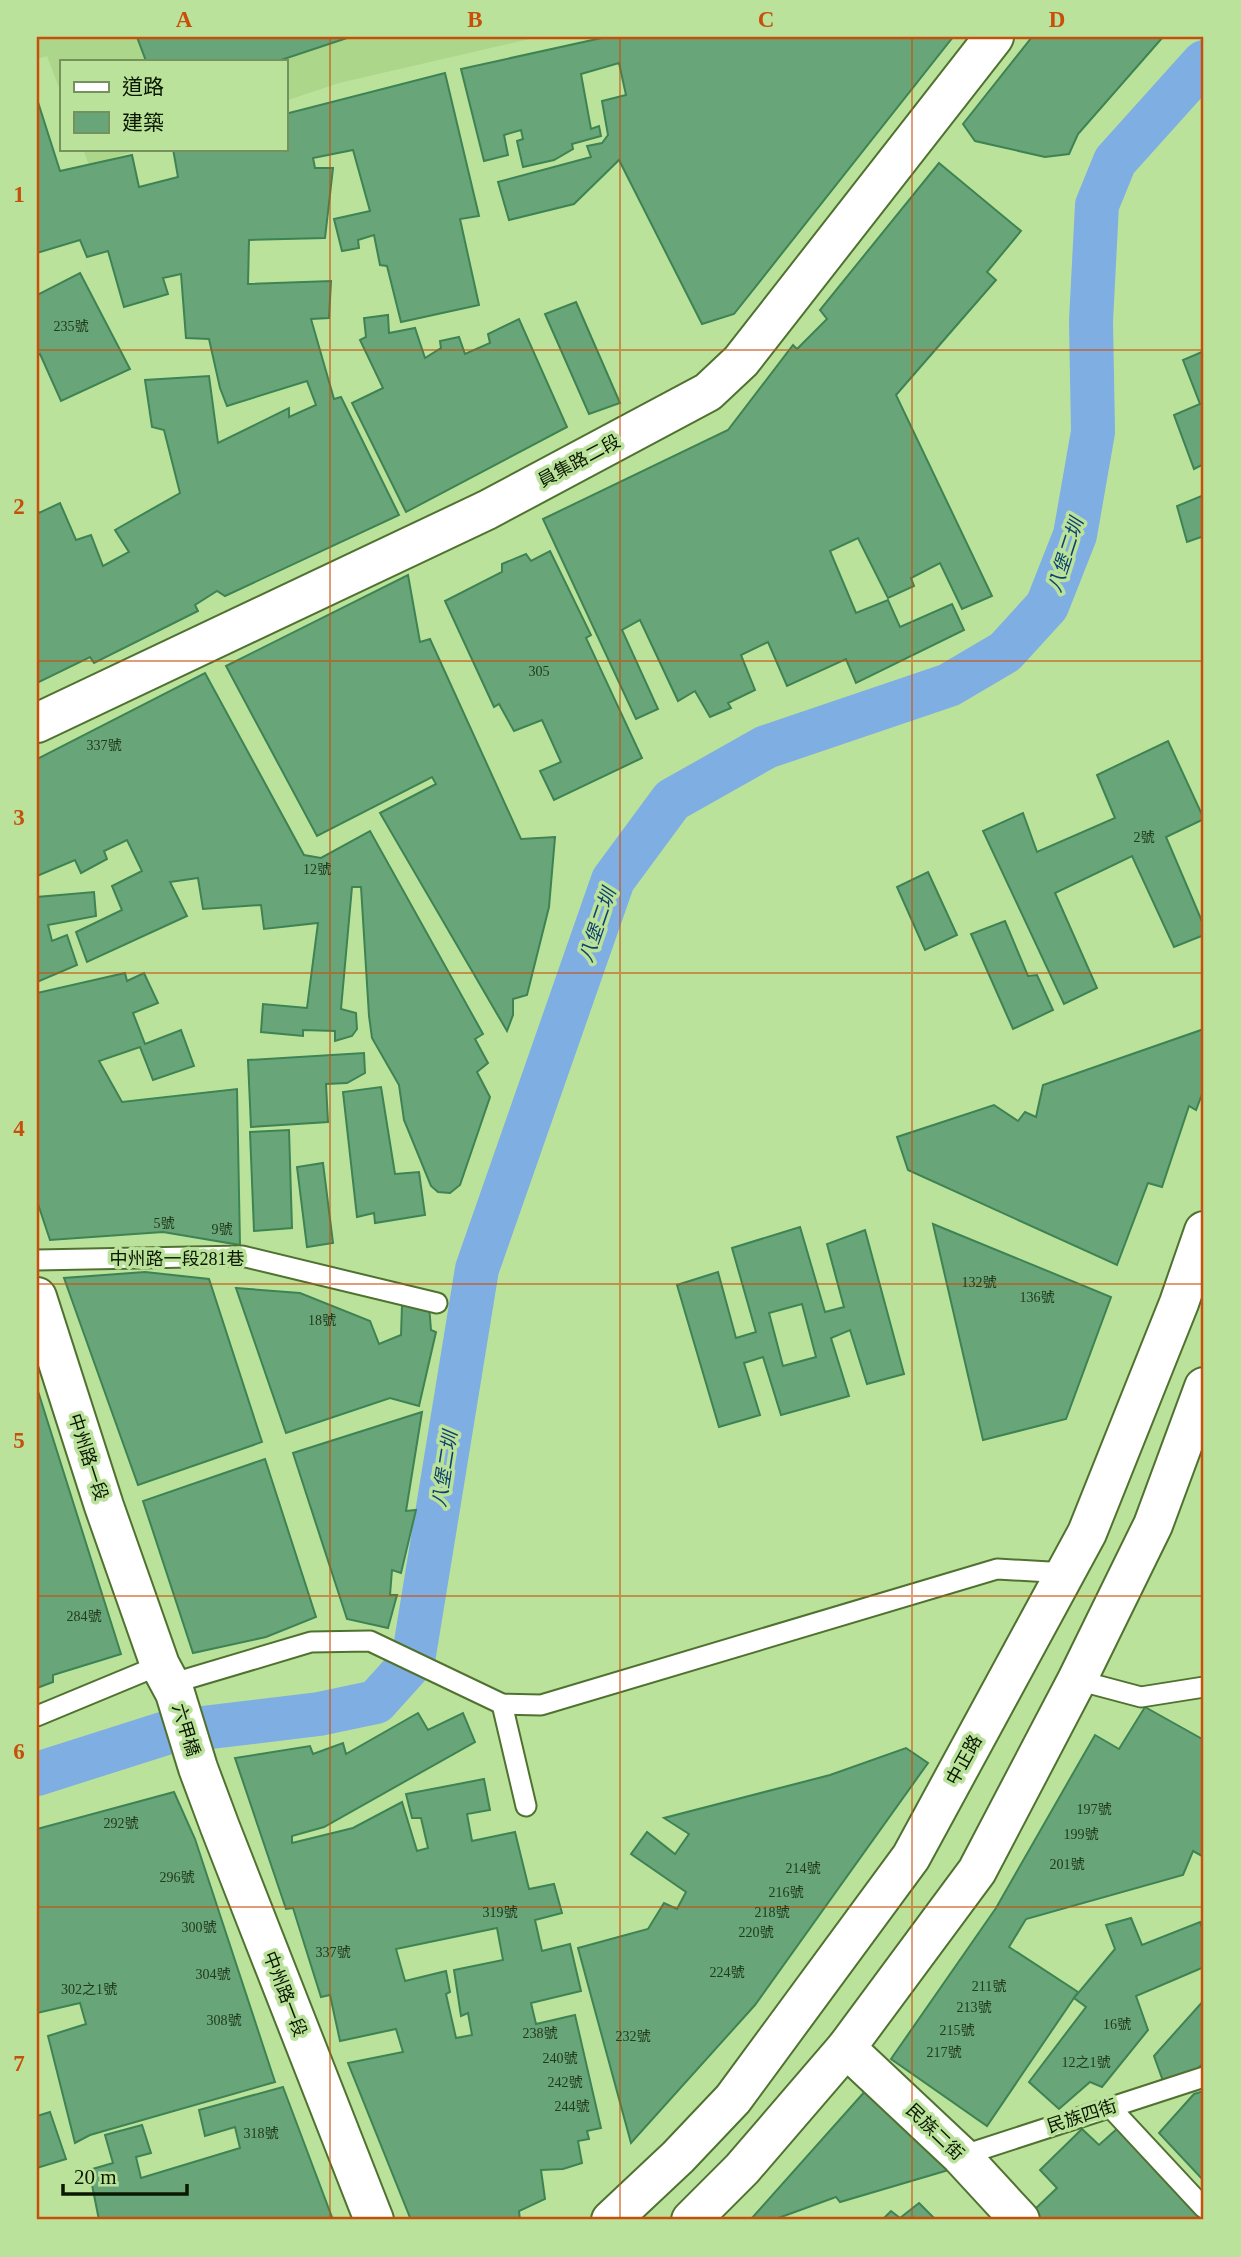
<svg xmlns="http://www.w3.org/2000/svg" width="1241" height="2257" viewBox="0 0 1241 2257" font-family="'Times New Roman','Noto Sans TC',serif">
	<rect width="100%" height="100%" fill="#bbe29b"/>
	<!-- built -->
	<g fill="#acd689">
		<path d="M37,37h501l-199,46 -54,18v-40h-224v32l-14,-37 -10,3z"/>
		<path d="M83,149h57l-51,17z"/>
	</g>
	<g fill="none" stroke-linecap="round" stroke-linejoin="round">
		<!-- canal -->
		<path stroke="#7faee3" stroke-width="44" d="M37,1774l132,-42 150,-18 57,-12 37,-41 64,-392 136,-389 59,-80 94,-53 183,-62 56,-33 42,-46 28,-71 18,-103 -2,-111 6,-116 18,-44 89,-99"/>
	</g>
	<!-- building -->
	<g fill="#68a578" stroke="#3e8353" stroke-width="2" fill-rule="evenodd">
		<path d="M137,37h213l-72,24h-132z"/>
		<path d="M606,37h347l-219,277 -32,10 -83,-164 -45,44 -65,16 -11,-38 93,-25 -4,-11 15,-3 6,-8 -6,-34 24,-6 -7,-32 -38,11 10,55 8,-3 2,10 -29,8 1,5 -19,11 -31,7 -6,-26 6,-2 -2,-9 -17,5 4,20 -24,6 -23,-92z"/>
		<path d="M1032,37h131l-85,97 -9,20 -24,3 -70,-16 -12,-17z"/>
		<path d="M445,73l34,143 -19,3 19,86 -78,17 -14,-56 -7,-1 -6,-30 -16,5 1,8 -17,3 -8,-32 36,-8 -17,-61 -40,8 2,10h18l-8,70 -76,2 -1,44 83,-3 -2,37 -18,1 23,80 7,-2 58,118 -174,81 -8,-5 -22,14 3,6 -104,52 -4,-6 -53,26v-175l2,5 21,-10 16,37 15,-5 12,31 26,-14 -14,-22 65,-37 -16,-63 -12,-3 -7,-47 64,-4 9,67 71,-35v9l27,-12 -9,-24 -80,25 -7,-18 -11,-49 -23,-1 -5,-64 -18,4 5,16 -44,13 -16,-56 -21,6 -7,-17 -43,13v-154l23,72 72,-16 7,32 39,-10 -5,-28h112v-35z"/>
		<path d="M939,163l82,68 -34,41 9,8 -100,115 96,201 -30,13 -22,-46 -29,15 3,8 -26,12 -30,-60 -28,13 26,62 32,-13 12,27 52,-23 12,26 -108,53 -10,-24 -59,27 -19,-44 -27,13 14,35 -27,13 3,5 -21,9 -15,-26 -17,10 -38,-81 -18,10 36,79 -22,10 -93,-200 185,-89 65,-85 4,4 30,-30 -7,-9z"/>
		<path d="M80,273l50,96 -69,32 -21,-47 -3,2v-61z"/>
		<path d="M576,302l44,101 -31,11 -44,-100z"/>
		<path d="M388,315l1,18 26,-5 10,30 16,-10 -1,-7 19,-4 6,17 25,-11 -2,-9 31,-15 48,108 -161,85 -54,-109 31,-15 -23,-48 6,-3 -2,-19z"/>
		<path d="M1204,351v113l-10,5 -20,-54 26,-11 -17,-44z"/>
		<path d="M1204,495v41l-17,6 -10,-36z"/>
		<path d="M550,551l41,84 -5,3 56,120 -88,42 -14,-29 21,-9 -19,-42 -28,11 -15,-27 -5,3 -49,-106 57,-29v-8l24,-10 5,7z"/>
		<path d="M408,575l12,67 10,-3 91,200 34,-2 -6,70 -22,88 -14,4v16l-6,16 -127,-218 56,-29 -4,-7 -115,59 -91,-170z"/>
		<path d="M205,673l99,182 17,3 49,-27 113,203 -8,5 13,24 -11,9 13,25 -30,88 -10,8 -12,-1 -7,-6 -27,-66 -5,-35 -27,-47 -3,-22 -8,-129h-9l-11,122 15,4 1,16 -5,7 -17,5v-10l-32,-1v6l-42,-4 2,-28 44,4 11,-85 -54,6 -3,-24 -58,4 -5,-31 -28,4 17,34 -100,46 -11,-30 46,-22 -10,-24 30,-15 -15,-31 -23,11 3,8 -26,14 -6,-13 -38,16v-117z"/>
		<path d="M1168,741l36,78 -38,18 38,89v9l-30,12 -42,-91 -77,37 42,95 -33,16 -81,-173 40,-18 14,39 78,-34 -18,-43z"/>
		<path d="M928,872l29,63 -32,15 -28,-63z"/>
		<path d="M94,892l2,24 -48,9 4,16 15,-6 10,30 -40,17v-85z"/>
		<path d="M1005,921l23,55 9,-1 16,35 -40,19 -42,-95z"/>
		<path d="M125,973l2,8 17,-8 14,30 -25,10 12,31 36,-14 13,36 -41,14 -13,-33 -41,14 23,41 115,-13 3,156 -77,-13 -113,8 -13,-39v-208z"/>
		<path d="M1204,1029v60l-8,21 -7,-4 -27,81 -14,-4 -31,82 -209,-95 -11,-33 97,-32 24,16 7,-9 11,5 7,-32z"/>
		<path d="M364,1053l1,20 -18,10 -21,1 2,38 -77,5 -3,-67z"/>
		<path d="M381,1087l14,87 24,-2 6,43 -50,8 -1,-10 -17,4 -14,-125z"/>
		<path d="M289,1130l3,98 -38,3 -4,-99z"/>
		<path d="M323,1163l10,80 -26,4 -10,-80z"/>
		<path d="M933,1224l178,73 -45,122 -83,21z"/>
		<path d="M800,1227l25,85 19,-5 -17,-63 38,-14 39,144 -37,10 -17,-54 -19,8 18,58 -68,19 -18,-58 -19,6 16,52 -41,12 -42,-142 41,-13 18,66 20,-6 -24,-84zM802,1304l14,53 -33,9 -14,-53z"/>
		<path d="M145,1272l64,7 53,163 -124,43 -74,-207z"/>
		<path d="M236,1288l64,5 70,28 9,23 22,-9 1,-30h27l2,25 5,2 -17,74 -29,-8 -104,35z"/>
		<path d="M37,1388l84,266 -68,21v7l-16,6z"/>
		<path d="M422,1412l-16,99 10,-1 -15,63 -9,-3 -2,25h7l-9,33 -41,-9 -54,-166z"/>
		<path d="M265,1459l51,158 -50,20 -73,16 -50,-152z"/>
		<path d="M1145,1707l59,33v117l-11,-6 -10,24 -157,44 -17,28 69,45 -91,134 -96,-67 105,-151 99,-173 24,14z"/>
		<path d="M418,1713l10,17 35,-17 12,29 -151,85 -32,9v7l61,-15 49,-26 15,49 11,-3 -7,-30h-9l-6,-24 78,-15 6,31 -23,4 5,27 43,-9 14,57 25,-5 8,29 -27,7 7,31 28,-7 11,47 -50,12 5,21 39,-9 26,113 -14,3 2,8 -11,2 4,22 -19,6 -22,1 4,29 -26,12 1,9h-109l-63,-157 55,-11 -7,-23 -56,12 -10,-46 -9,2 -28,-89 -7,1 -51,-151 75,-12 3,8 30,-11 3,11zM497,1928l6,32 -49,10 7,46 7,-3 4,22 -16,3 -10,-44 4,-2 -4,-21 -41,10 -9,-32z"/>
		<path d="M906,1748l22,15 -173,242 -124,138 -53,-195 70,-19 16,-26 13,6 9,-17 -55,-38 16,-22 28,22 14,-20 -25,-16 166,-43z"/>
		<path d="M174,1792l21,47 80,243 -185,53 -15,8 -27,-107 38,-12 -6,-21 -43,10v-184z"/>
		<path d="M1131,1918l11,27 58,-23 4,12v33l-68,29 12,34 -46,57 -12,-5 -31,27 -30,-27 57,-75 -12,-9 41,-49 -9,-24z"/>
		<path d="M1204,2000v62l-7,8 -34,11 -9,-25z"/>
		<path d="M283,2087l50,133h-234l-10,-50 24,-7 -8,-28 37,-10 9,28 -15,4 5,21 99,-30 -5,-21 -30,9 -6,-26z"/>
		<path d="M867,2089l85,80 -112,33 -4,-5 -63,23h-19l-2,-2z"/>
		<path d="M1204,2091v90l-45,-48 35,-39z"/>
		<path d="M50,2112l16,47 -29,9v-52z"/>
		<path d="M1118,2128l84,92h-162l-8,-8 25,-24 -17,-18 42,-41 17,16z"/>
		<path d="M919,2203l17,17h-54l9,-9 9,7z"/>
	</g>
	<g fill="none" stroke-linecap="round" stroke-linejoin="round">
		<defs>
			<g id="lane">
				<path d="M37,1260l205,-4 195,47"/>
				<path d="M1077,1680l64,17 63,-10"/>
				<path d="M170,1684l141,-42 59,-1 132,63 39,1 456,-136 70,4"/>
				<path d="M502,1704l24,102"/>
				<path d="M37,1716l123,-51"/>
				<path d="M1110,2107l94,101"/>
				<path d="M961,2156l243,-79"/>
			</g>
			<g id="street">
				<path d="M37,723l450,-213 221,-118 33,-31 253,-324"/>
				<path d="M37,1297l67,209 56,159 15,28 23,75 22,59 154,393"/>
				<path d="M846,2048l115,108 59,64"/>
			</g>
			<g id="secondary">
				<path d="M611,2220l67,-63 55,-58 178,-242 176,-324 92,-230 25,-72"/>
				<path d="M691,2220l51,-51 104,-121 131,-177 100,-191 76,-155 51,-138"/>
			</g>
		</defs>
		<!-- lane casing -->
		<use href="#lane" stroke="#507230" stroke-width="23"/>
		<!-- street casing -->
		<use href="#street" stroke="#507230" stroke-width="42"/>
		<!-- secondary casing -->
		<use href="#secondary" stroke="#507230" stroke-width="42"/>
		<!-- lane -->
		<use href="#lane" stroke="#fff" stroke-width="19"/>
		<!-- street -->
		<use href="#street" stroke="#fff" stroke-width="38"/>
		<!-- secondary -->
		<use href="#secondary" stroke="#fff" stroke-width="38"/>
	</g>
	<!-- grid -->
	<path fill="none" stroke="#c74f0a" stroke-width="2" stroke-opacity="0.55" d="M330,37v2183M620,37v2183M912,37v2183M37,350h1167M37,661h1167M37,973h1167M37,1284h1167M37,1596h1167M37,1907h1167"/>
	<g text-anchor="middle" stroke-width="7" stroke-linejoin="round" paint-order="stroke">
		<!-- number labels -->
		<g font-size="14" fill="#223b1e">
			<text x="71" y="331">235號</text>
			<text x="539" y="676">305</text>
			<text x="104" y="750">337號</text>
			<text x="1144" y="842">2號</text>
			<text x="317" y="874">12號</text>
			<text x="164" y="1228">5號</text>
			<text x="222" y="1234">9號</text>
			<text x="979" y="1287">132號</text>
			<text x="1037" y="1302">136號</text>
			<text x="322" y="1325">18號</text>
			<text x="84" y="1621">284號</text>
			<text x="1094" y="1814">197號</text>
			<text x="121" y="1828">292號</text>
			<text x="1081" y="1839">199號</text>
			<text x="1067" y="1869">201號</text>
			<text x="803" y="1873">214號</text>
			<text x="177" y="1882">296號</text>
			<text x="786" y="1897">216號</text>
			<text x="500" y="1917">319號</text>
			<text x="772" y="1917">218號</text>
			<text x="199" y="1932">300號</text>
			<text x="756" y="1937">220號</text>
			<text x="333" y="1957">337號</text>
			<text x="727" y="1977">224號</text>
			<text x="213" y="1979">304號</text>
			<text x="989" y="1991">211號</text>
			<text x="89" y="1994">302之1號</text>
			<text x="974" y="2012">213號</text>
			<text x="224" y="2025">308號</text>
			<text x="1117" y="2029">16號</text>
			<text x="957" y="2035">215號</text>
			<text x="540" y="2038">238號</text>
			<text x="633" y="2041">232號</text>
			<text x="944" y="2057">217號</text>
			<text x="560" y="2063">240號</text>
			<text x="1086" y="2067">12之1號</text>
			<text x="565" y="2087">242號</text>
			<text x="572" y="2111">244號</text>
			<text x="261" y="2138">318號</text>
		</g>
		<!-- street labels -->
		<g font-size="18" fill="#0b1800" stroke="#bbe29b">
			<text transform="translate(579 461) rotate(-28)" y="6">員集路二段</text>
			<text x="177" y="1265">中州路一段281巷</text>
			<text transform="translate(88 1457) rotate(72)" y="6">中州路一段</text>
			<text transform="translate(186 1730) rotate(73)" y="6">六甲橋</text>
			<text transform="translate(964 1760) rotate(-61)" y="6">中正路</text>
			<text transform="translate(285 1994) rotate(69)" y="6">中州路一段</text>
			<text transform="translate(1082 2116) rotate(-18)" y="6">民族四街</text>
			<text transform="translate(935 2132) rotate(44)" y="6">民族二街</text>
		</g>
		<!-- water labels -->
		<g font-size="19" font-style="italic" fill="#0d4070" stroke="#bbe29b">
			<text transform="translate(1065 555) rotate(-72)" y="7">八堡二圳</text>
			<text transform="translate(597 925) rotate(-71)" y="7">八堡二圳</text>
			<text transform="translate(444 1469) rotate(-81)" y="7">八堡二圳</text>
		</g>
	</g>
	<!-- border -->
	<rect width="1241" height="2257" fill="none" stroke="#bbe29b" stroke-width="77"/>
	<!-- legend -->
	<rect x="60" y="60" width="228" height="91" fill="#bbe29b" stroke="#75915d" stroke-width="2"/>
	<rect x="74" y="82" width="35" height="10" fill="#ffffff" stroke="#75915d" stroke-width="2"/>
	<text x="122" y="94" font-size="21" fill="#0b1800">道路</text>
	<rect x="74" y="112" width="35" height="21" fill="#68a578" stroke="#75915d" stroke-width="2"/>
	<text x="122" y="130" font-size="21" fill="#0b1800">建築</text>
	<!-- scale -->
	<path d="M63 2184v10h124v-10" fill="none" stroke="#0b1800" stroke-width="3.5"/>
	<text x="74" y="2184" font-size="21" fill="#0b1800" stroke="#bbe29b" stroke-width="5" paint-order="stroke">20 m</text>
	<rect x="38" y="38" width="1164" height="2180" fill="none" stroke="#c74f0a" stroke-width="2.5"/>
	<g font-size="23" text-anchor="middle" font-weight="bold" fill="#c74f0a">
		<text x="184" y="27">A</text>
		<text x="475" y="27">B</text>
		<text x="766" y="27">C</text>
		<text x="1057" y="27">D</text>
		<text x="19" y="202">1</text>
		<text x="19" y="514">2</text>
		<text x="19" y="825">3</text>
		<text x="19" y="1136">4</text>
		<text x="19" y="1448">5</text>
		<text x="19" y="1759">6</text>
		<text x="19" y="2071">7</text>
	</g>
</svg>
